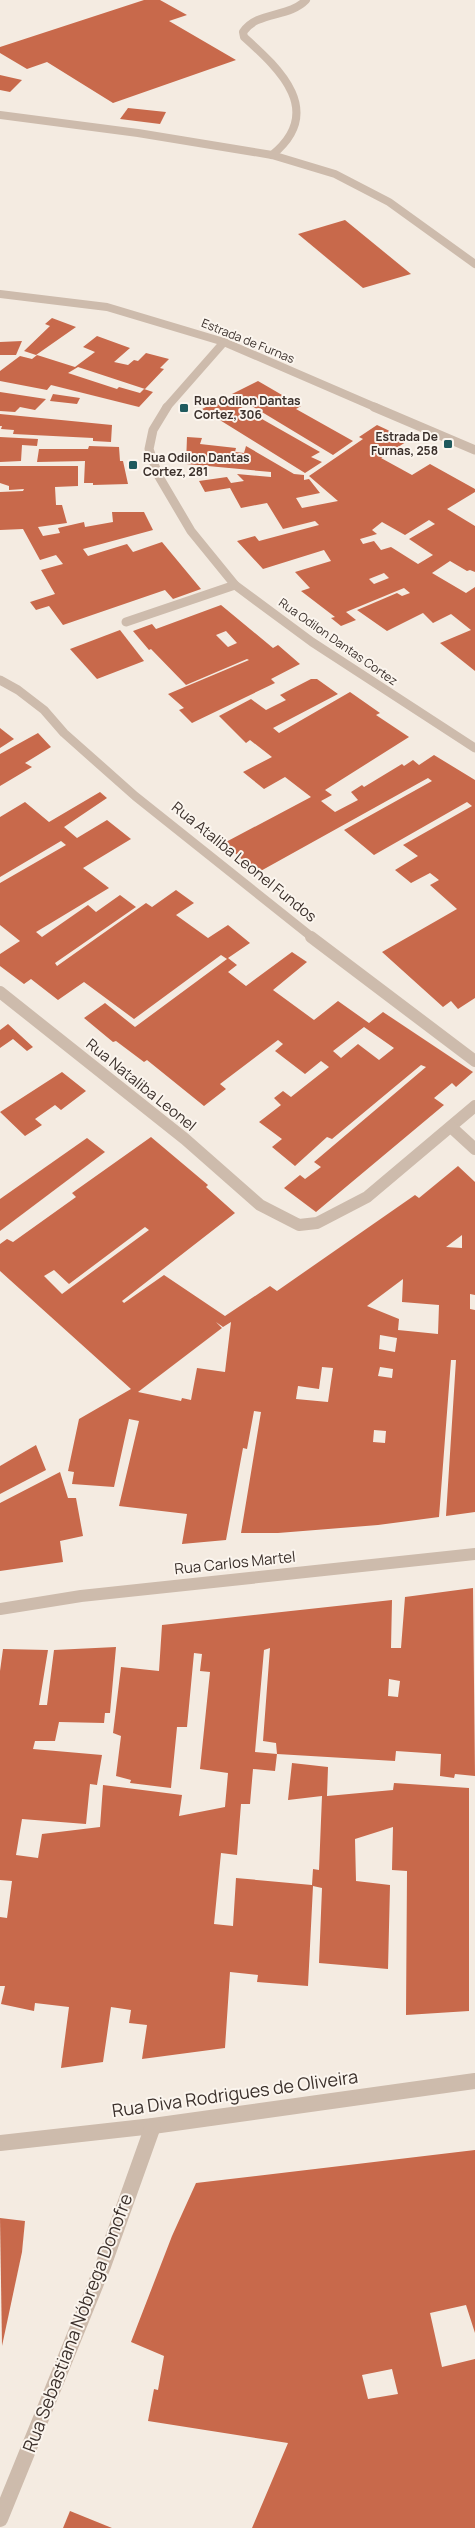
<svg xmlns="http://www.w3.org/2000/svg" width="475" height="2528" viewBox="0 0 475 2528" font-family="Manrope,sans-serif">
	<rect width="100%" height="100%" fill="#f4ebe1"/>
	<!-- building -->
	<g fill="#c8694b" fill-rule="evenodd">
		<path d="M144,0h16l27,15 -18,6 67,39 -123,43 -66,-41 -20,7 -27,-16v-6z"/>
		<path d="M0,75l22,5 -12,12 -10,-2z"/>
		<path d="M128,108l38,4 -6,12 -40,-5z"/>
		<path d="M345,220l66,54 -48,14 -65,-54z"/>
		<path d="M52,318l24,9 -40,28 -12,-4 26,-25 -5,-2z"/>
		<path d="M97,336l33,12 -16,14 14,3 6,-5 4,1 8,-8 23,6 -9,9 4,1 -19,20 -67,-22 -10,6 49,16 2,-2 21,6 4,-4 9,3 -14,15 -88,-22 -4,5 -47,-9v-10l20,-15 12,3 5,-4 38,12 20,-15 -12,-5z"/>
		<path d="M22,341l-6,14h-16v-13z"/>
		<path d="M258,381l43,25 -5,3 57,32 -20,14 -101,-61z"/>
		<path d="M0,392l46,7 -11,11 -15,-3 -5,5 -15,-1z"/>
		<path d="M53,394l27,4 -3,6 -27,-3z"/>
		<path d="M225,398l95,54 -9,5 11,5 -17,11 -103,-64z"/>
		<path d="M0,414l112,11 -1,17 -18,-1v-3l-80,-4 1,-4 -13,-1 1,-3h-2z"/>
		<path d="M377,425l32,15 -28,18 31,17 18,-11 45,25v3l-28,17 28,17v46l-5,-2 -3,1 -17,-10 -18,12 34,20 9,-6v84l-35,-28 31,-13 -20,-16 -18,9 -10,-10 -36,18 -30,-21 40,-17 5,3 8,-3 -6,-5 -58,24 10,8 -15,6 -10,-8 4,-1 -34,-26 9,-3 -15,-16 36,-11 -7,-11 -61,19 -26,-28 18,-5 4,5 60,-16 -4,-4 -32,8 -16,-26 -26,5 -11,-20 -25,4 -6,-11 28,-4 4,6 13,-2 -7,-7 34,3v-5l-85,-8 1,-27 15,1 -2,6 36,4 -1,4 9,1 2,-7 48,28 10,1v5l5,-1 11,14 -24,5 6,10 36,-7 -29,-25 54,-37 -4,-2zM429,520l6,4 -26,15 24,16 -15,9 -27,-17 -10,3 -7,-9 -11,3 -3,-5 17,-5 -5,-4 10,-8 23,13zM384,573l5,5 -15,6 -5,-5z"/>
		<path d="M0,437l38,2 -1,7 -15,-1 -1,16 -21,1z"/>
		<path d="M89,446l30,1 1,14h3l5,23 -35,1v-2h-9l1,-22 -48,1 2,-13h49z"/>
		<path d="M0,466h78v20l-23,1 1,18h6l5,18 -29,4 5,9 17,-3 -2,-5 26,-6 1,5 28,-5 -1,-10h32l9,18 -70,19 5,7 39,-12 6,8 29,-10 39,47 -28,10 -8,-9 -102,35 -14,-19 -13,4 -6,-8 25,-8 -14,-24 22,-6 -7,-9 -16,5 -17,-31 -23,1v-38l23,-1 1,-2 -15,1v-4l-9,-3z"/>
		<path d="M221,605l52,43 5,-3 22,19 -29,15 4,4 -83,40 -13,-13 5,-2 -16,-14 81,-34 -2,-1 -61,26 -35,-36 -2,1 -16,-19 19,-7 4,5zM226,631l11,12 -9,4 -12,-12z"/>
		<path d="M120,630l24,31 -47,18 -27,-30z"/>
		<path d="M311,679h6l21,15 -65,34 6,5 71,-41 30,21 -4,2 33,22 -84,53 7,5 -11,6 14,11 23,-12 -7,-8 11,-7 2,2 38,-23 2,2 9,-6 6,5 15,-10 41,25v218l-17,11 -7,-8 -8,6 -61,-55 75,-43 -27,-24 9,-5 -9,-7 -19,10 -16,-13 23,-14 -15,-11 69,-39 -5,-4 -93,53 -30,-25 88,-49 -4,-3 -171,95 -33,-30 87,-46 -26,-20 -21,12 -21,-17 29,-15 -22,-17 -4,3 -27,-27 32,-17 15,11 20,-10 -6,-5z"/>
		<path d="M0,728l14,11 -14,9z"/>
		<path d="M38,733l13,14 -26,16 7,4 -32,19v-32z"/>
		<path d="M100,792l7,6 -43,29 13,11 30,-18 24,19 -48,29 26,20 -73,44 6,5 46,-32 8,7 24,-17 16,12 -81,56 2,3 89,-63 6,4 24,-17 18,13 -18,12 32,23 20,-13 22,18 -22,15 9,7 -9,7 18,14 46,-34 15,10 -34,28 41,30 24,-19 31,22 14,-11 90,60 -17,15 -4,-4 -18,15 10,7 -128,107 -32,-24 16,-13 5,4 16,-12 -7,-5 112,-95 -5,-2 -89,74 -5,-2 -32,29 -23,-19 10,-8 -23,-17 22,-17 -7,-7 9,-7 8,6 38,-30 -8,-6 -16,13 -30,-23 8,-7 -5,-4 -58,44 6,5 -22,17 -57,-46 -3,2 -28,-21 -3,1 -29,-24 21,-15 30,24 92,-68 -6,-4 -87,64 -50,-37 -26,18 -27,-21 -7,5 -24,-18v-12l20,-13 -20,-16v-42l66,-38 -5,-4 -61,36v-60l25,-15 24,20zM364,1027l30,21 -15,12 -21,-16 -17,14 -8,-7z"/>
		<path d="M8,1024l25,23 -6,4 -14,-12 -13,9v-18z"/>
		<path d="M62,1072l24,19 -25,19 -6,-5 -20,14 7,6 -17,11 -25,-24z"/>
		<path d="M151,1137l57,48 -2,2 29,26 -113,88 2,2 40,-28 61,41 45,-30 7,5 138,-96 4,3 39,-32 17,16v113l-5,-1v15l5,1v202l-29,4 10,-156h-5l-12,157 -61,8 -100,8h-37l20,-121 -7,-1 -7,38 -4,-1 -17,92 -44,4 5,-30 -68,-8 20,-85 -10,-2 -15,68 -42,-3 2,-12 -6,-1 11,-52 52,-30 -131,-118v-27l7,-5 6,3 63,-45 -4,-4zM145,1227l4,3 -87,64 -18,-18 10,-6 15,14zM462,1235v13l-16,-1zM403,1279l-1,23 37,3 -1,29 -40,-4 1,-11 -32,-13zM216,1322l7,5 8,-5 -6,50 -28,-4 -6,32 -9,-2 -1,3 -43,-9 84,-64zM380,1335l17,3 -2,14 -16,-3zM322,1367l11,1 -5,34 -32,-3 2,-13 21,3zM380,1367l13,2 -1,9 -14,-2zM374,1430l12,1 -1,12 -12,-1z"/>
		<path d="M87,1138l18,14 -105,79v-32z"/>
		<path d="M36,1445l10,25 -46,24v-28z"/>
		<path d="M60,1472l8,26h8l7,38 -23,5 3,21 -63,9v-68z"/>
		<path d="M473,1588l2,188 -20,-2 -1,4 -14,-2 1,-22 -45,-3 -1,10 -118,-7 -1,-11 -13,-2 7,-93 -6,2 -9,102 22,2 -2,17 -22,-2 -3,35h-9l-4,51 -16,-2 -7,71 19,2 3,-48 76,7 1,-16 6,1 3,-74 -34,4 4,-37 36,4 -1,29 66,-6 1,-7 75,5v223l-63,4 1,-144 -15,-1 1,-43 -38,12 1,42 34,4 -2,84 -69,-6 3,-75 -9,-2 -5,100 -51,-4 1,-7 -28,-3 -5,76 -83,11 5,-34 -18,-2 2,-13 -20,-3 -8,55 -42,6 8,-61 -34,-4 -1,8 -33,-7 4,-18h-5v-69l7,1 5,-37 -12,-1v-209l3,-22 45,1 -9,55h8l7,-55 62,-3 -6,66h-5l-1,10 -45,-1 -4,19h-20l-2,8 69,6 -5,30 -7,-1 -4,40 -64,-5 -6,36 22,3 4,-24 58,-7 3,-42 79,10 -3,21 46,-9 3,-34 -28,-4 10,-97 -10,-1 2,-17 -8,-1 -7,74h-10l-6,61 -41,-5 1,-3 -15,-4 5,-40 -8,-3 8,-66 38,4 3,-46 230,-25 -1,48h10l4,-51zM389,1679l11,2 -2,16 -10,-1z"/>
		<path d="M475,2150v183l-9,-28 -36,8 12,54 33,-8v169h-223l36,-85 -140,-22 6,-32 4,1 6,-34 -33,-14 41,-106 24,-53zM392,2369l6,25 -30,5 -6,-24z"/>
		<path d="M0,2218l25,3 -3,31 -20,94z"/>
		<path d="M70,2511l42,17h-49z"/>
	</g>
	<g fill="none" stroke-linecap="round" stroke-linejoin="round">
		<!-- service-far2 -->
		<g stroke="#cdbbac" stroke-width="8">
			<path d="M0,115l138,18 134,22 63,19 54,28 86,62"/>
			<path d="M272,155c53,-43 9,-85 -28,-118l-1,-5c14,-21 46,-14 63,-32"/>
		</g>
		<!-- service-far1 -->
		<g stroke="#cdbbac" stroke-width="9">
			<path d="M126,622l109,-37"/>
			<path d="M0,680l18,10 26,20 20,23 71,63 178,142"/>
		</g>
		<!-- service -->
		<g stroke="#cdbbac" stroke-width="12">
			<path d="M311,937l164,124"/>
			<path d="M0,992l185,147 75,66 39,20 18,-2 50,-26 108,-91"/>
		</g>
		<!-- minor-far3 -->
		<g stroke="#cdbbac" stroke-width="8">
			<path d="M0,294l107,13 117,35 153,66"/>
			<path d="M166,408l58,-66"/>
		</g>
		<!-- minor-far2 -->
		<g stroke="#cdbbac" stroke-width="9">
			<path d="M167,407l-14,23 -4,19 9,26 33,56 44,54 77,57 163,106"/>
			<path d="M374,407l101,43"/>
		</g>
		<!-- minor-far1 -->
		<g stroke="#cdbbac" stroke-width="12">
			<path d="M451,1127l24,22"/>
			<path d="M0,1609l81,-13 394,-42"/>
		</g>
		<!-- minor -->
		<g stroke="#cdbbac" stroke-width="16">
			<path d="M0,2143l153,-17 322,-45"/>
			<path d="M0,2519l103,-253 50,-140"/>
		</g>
	</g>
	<!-- markers -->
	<g fill="#1f5a5e" stroke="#fbf5ee" stroke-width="2">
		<rect x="179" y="403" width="10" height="10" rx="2.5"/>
		<rect x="443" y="439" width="10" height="10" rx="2.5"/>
		<rect x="128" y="460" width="10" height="10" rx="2.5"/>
	</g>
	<g text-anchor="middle" stroke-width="4" stroke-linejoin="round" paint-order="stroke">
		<!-- far-street labels -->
		<g font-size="12" fill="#3b302b" stroke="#fbf5ee">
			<text transform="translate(248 341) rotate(22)" y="4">Estrada de Furnas</text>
			<text transform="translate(338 642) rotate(35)" y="4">Rua Odilon Dantas Cortez</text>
		</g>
		<!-- far-poi labels -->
		<g font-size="12" font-weight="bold" fill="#3b302b" stroke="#fbf5ee" text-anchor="start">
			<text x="194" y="405">Rua Odilon Dantas<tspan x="194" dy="14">Cortez, 306</tspan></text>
			<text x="438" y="441" text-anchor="end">Estrada De<tspan x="438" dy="14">Furnas, 258</tspan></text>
			<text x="143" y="462">Rua Odilon Dantas<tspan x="143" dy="14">Cortez, 281</tspan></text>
		</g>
		<!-- street labels -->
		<g font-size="15" fill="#3b302b" stroke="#fbf5ee">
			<text transform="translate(244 862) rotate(39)" y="5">Rua Ataliba Leonel Fundos</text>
			<text transform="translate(141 1085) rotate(39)" y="5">Rua Nataliba Leonel</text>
			<text transform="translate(235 1563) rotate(-6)" y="5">Rua Carlos Martel</text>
		</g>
		<!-- near-street labels -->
		<g font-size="18" fill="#3b302b" stroke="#fbf5ee">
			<text transform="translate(235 2094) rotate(-8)" y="6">Rua Diva Rodrigues de Oliveira</text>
			<text transform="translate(78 2323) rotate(-69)" y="6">Rua Sebastiana Nóbrega Donofre</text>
		</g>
	</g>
</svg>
